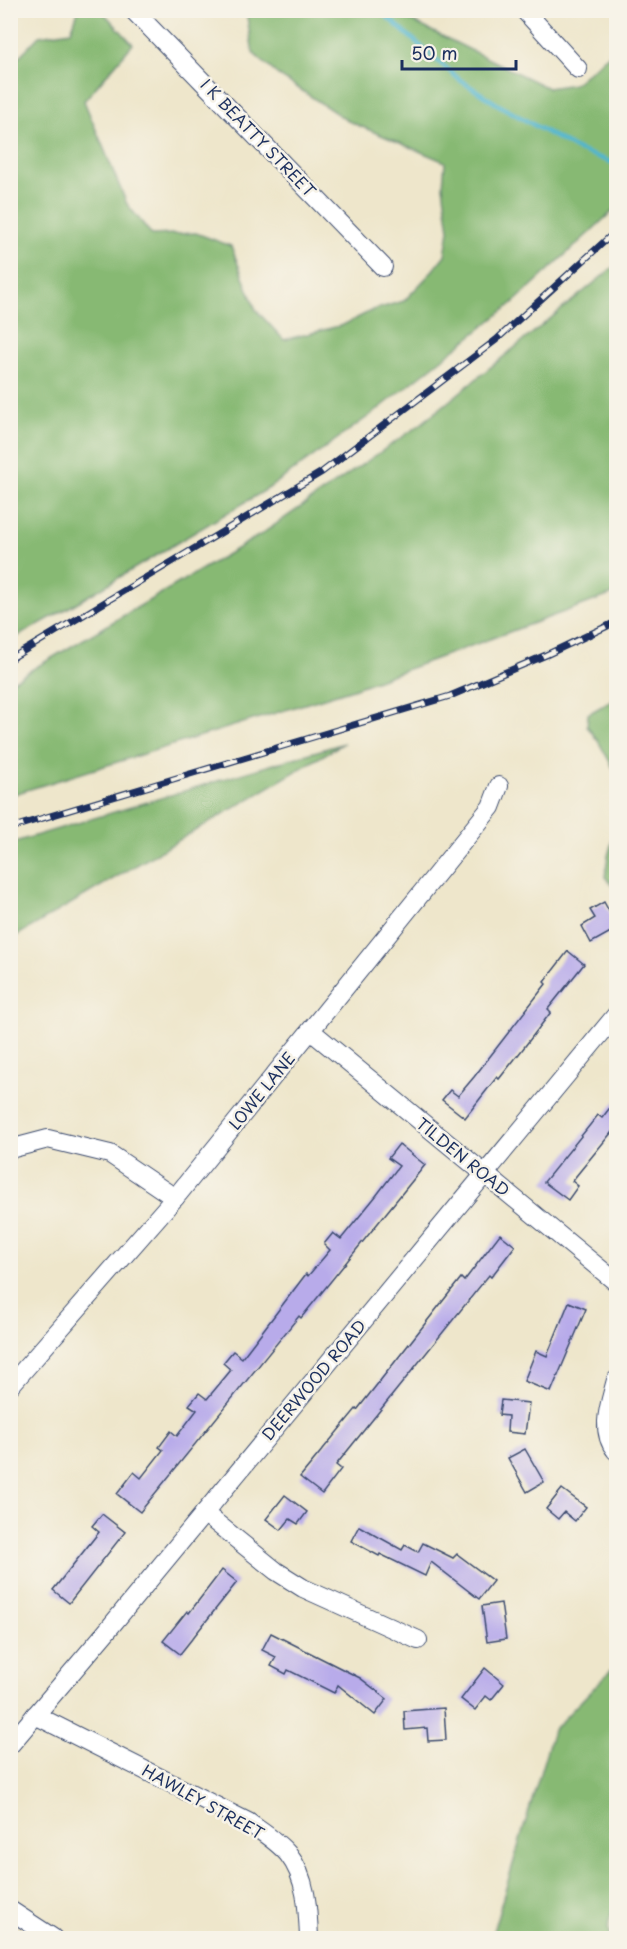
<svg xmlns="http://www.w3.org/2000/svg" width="627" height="1949" viewBox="0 0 627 1949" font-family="'Playpen Sans',sans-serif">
	<rect width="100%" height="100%" fill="#f7f3e8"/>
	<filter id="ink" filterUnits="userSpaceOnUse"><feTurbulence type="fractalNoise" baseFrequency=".0167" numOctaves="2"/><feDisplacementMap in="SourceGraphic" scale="12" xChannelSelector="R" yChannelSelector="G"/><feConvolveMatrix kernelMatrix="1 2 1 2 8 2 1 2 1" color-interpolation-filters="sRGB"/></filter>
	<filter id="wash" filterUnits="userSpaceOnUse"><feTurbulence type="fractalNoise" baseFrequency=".008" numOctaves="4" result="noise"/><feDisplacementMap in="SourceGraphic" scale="24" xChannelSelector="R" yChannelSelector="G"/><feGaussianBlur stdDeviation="1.35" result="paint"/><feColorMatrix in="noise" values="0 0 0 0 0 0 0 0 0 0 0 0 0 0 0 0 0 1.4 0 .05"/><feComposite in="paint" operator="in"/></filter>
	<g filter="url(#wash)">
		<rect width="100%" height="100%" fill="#eee6cb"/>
		<!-- forest -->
		<g fill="#87b973" stroke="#517468" stroke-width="1.5">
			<path d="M78,11h24l31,33 -49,57 43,103 25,31 44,-2 35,13 25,64 28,30 59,-15 30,-15 31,-9 24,-25 17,-21 4,-25 -6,-44 2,-24 -97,-41 -70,-46 -25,-22 -7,-42h145l157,77 26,-4 42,-35v159l-103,95 -137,108 -107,77 -201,120 -57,32 -1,-574 29,-30 32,-5z"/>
			<path d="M616,265v328l-263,96 -342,106v-113l249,-147 161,-111z"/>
			<path d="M616,698v103v-28l-18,-32 -11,-15 1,-12z"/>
			<path d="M344,743l-333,196v-96z"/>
			<path d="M616,828v61l-11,-12 3,-21z"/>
			<path d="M616,1665v239c-6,9 -10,24 -6,34h-119l62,-208z"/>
		</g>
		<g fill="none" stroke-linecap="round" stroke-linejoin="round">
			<!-- stream -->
			<path stroke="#50b5cf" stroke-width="4.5" d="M379,10l81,70 37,24 79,45 40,15"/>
		</g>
		<g id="blocks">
			<!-- building -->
			<g fill="#b8abea">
				<path d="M604,902l12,22v5l-25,14 -9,-17 13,-8 -5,-8z"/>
				<path d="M568,951l16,13 -36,45 3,3 -29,38 -23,29 -2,-2 -32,41 -23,-18 8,-10 8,6 16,-19 72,-93 -2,-2z"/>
				<path d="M616,1100v27l-44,54 6,5 -10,14 -24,-18 54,-67 4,3z"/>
				<path d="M399,1144l26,21 -124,153 -2,-2 -159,196 -23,-18 17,-22 7,6 22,-28 -4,-3 12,-16 6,5 20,-26 -8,-5 10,-12 8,6 24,-29 -8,-7 10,-12 9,7 64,-84 2,2 22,-26 -6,-6 9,-11 8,6 35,-43 23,-30 -11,-8z"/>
				<path d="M500,1234l15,12 -24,31 -2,-2 -153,190 5,4 -19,25 -22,-17 56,-68 1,1 104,-132 3,3z"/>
				<path d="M569,1302l17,7 -35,83 -27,-11 12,-30 11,5z"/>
				<path d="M501,1400l28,3 -4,31 -18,-2 1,-16 -9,-1z"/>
				<path d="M525,1449l19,33 -17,10 -19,-34z"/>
				<path d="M562,1489l24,18 -11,14 -11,-9 -6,7 -12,-10z"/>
				<path d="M285,1495l22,17 -9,12 -8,-5 -9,11 -15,-11z"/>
				<path d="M102,1514l23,18 -56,71 -16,-13 46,-58 -7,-6z"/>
				<path d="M359,1526l43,24 3,-5 13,7 5,-9 30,15 4,-4 36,27 -14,18 -48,-37 -6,14 -45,-22 -1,2 -28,-15z"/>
				<path d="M222,1570l15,12 -57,72 -17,-13 24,-30 2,2z"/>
				<path d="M501,1603l5,36 -19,3 -5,-36z"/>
				<path d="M271,1633l89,45 27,21 -12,16 -37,-30 -4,8 -46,-23 -2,4 -15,-8 5,-9 -14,-7z"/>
				<path d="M485,1668l19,16 -13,16 -5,-4 -11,14 -14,-11z"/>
				<path d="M444,1708l2,32 -18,1 -1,-13 -22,2 -1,-19z"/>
			</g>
		</g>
	</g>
	<g filter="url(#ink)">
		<use href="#blocks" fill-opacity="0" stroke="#3b4a6e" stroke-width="1.5"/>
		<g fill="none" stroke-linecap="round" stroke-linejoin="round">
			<defs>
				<g id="minor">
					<path d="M133,10l250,257"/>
					<path d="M524,10l54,59"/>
					<path d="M311,1031l305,251"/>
					<path d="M10,1149l38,-10 62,15 65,44"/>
					<path d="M616,1380c-6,24 -17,50 0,71"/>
					<path d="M10,1386l169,-193 312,-386 8,-21"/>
					<path d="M204,1513l72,58 27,17 115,52"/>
					<path d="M35,1715l213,107c14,10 29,19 40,32 19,24 20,56 21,84"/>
					<path d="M10,1745l96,-113 510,-617"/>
					<path d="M10,1910l43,28"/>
				</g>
			</defs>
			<!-- minor casing -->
			<use href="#minor" stroke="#3b4a6e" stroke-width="20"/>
			<!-- minor -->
			<use href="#minor" stroke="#fff" stroke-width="18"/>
			<defs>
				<g id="rail">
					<path d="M10,659l312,-187 174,-132 120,-109"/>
					<path d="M10,828l440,-132 96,-41 70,-33"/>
				</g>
			</defs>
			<!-- rail casing -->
			<use href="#rail" stroke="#1b2f5e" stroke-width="7"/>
			<!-- rail -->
			<use href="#rail" stroke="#f7f3e8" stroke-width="4.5" stroke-dasharray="14" stroke-linecap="butt"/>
		</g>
	</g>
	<g text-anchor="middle" stroke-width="5" stroke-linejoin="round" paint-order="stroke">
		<!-- street labels -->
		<g font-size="16" fill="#1b2f5e" stroke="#f7f3e8">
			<text transform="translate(258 138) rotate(46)" y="6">I K BEATTY STREET</text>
			<text transform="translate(262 1091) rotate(-51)" y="6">LOWE LANE</text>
			<text transform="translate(463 1157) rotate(39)" y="6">TILDEN ROAD</text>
			<text transform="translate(314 1380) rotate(-50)" y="6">DEERWOOD ROAD</text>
			<text transform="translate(203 1802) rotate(29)" y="6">HAWLEY STREET</text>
		</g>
	</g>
	<!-- margin -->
	<rect width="627" height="1949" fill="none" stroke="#f7f3e8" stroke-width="36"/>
	<!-- scale -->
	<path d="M402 60v9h114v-9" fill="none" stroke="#1b2f5e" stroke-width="3"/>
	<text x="411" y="60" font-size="18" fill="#1b2f5e" stroke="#f7f3e8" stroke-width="4.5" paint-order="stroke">50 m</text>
</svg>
